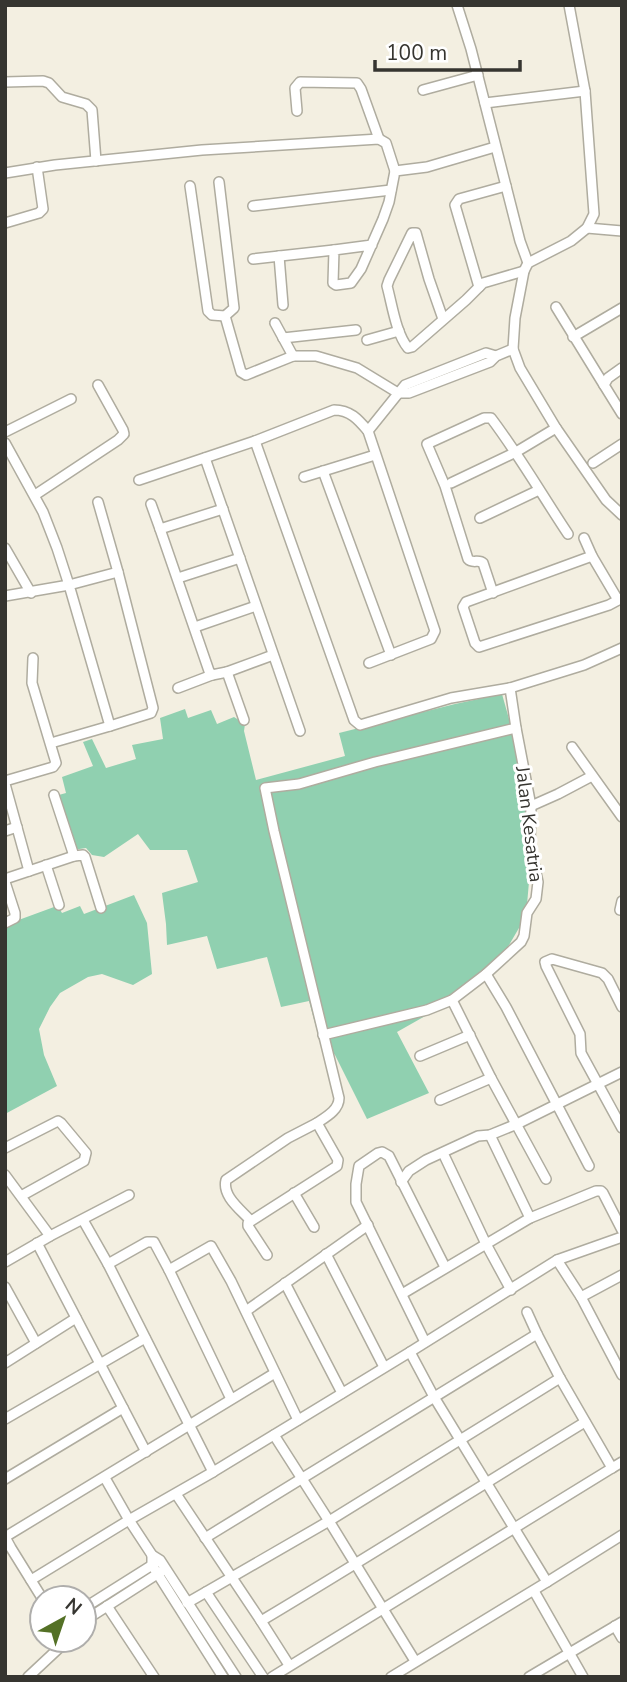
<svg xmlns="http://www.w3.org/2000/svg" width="627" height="1682" viewBox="0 0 627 1682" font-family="'Nunito Sans',sans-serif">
	<rect width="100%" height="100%" fill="#f3efe1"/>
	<!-- green -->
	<g fill="#90d0b0">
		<path d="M502,694l20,71 11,71 -7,80 -27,46 -42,36 -60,34 32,61 -62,26 -32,-64 -16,-17 -10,-37 -28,6 -14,-50 -50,12 -10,-33 -40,9 -1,-21 -4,-31 36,-11 -11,-32h-37l-12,-16 -34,23 -12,-2 -6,-7 -13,2 -18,-54 11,-3 -4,-16 31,-11 -10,-24 9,-3 14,29 30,-9 -4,-14 31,-6 -3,-21 25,-9 3,9 23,-8 6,14 17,-7 11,7 -1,7 12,49 89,-24 -6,-23 116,-29z"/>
		<path d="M134,895l13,28 5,51 -19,11 -31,-11 -14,3 -28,16 -10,14 -11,22 5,26 13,31 -52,28v-189l49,-18 5,1 3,5 18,-7 4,8z"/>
	</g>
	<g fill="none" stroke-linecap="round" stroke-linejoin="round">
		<defs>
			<g id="minor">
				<path d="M457,5l14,44 49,192 8,22"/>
				<path d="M569,5l16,86 9,123 -7,14 -16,13 -43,22 -4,8 -9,47 -2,31 7,19 36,60 50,72 16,15"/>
				<path d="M5,82l38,-1 6,2 13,14 24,7 6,6 4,51"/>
				<path d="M423,90l55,-15"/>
				<path d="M485,103l100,-12"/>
				<path d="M297,111l-2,-23 5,-6 57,1 4,6 18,50"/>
				<path d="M5,173l50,-8 147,-15 177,-11 7,4 9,28"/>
				<path d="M190,186l18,125 4,4 13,1 9,-8 -15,-126"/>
				<path d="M253,206l138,-16"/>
				<path d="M5,223l34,-10 4,-4 -6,-42"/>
				<path d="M587,228l35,3"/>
				<path d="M372,245l-38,5 -1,33 3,2 15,-2 10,-14 22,-50 6,-17 6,-31 32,-4 68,-20"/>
				<path d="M279,256l4,49"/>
				<path d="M253,259l81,-9"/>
				<path d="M479,287l-24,-82 4,-6 47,-13"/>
				<path d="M556,307l48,78"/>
				<path d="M225,316l16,56 5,3 47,-19h23l41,12 41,25h11l81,-31 6,-6 17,-7"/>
				<path d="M443,319l-14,-40 -13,-46h-4l-23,47 -2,6c5,18 9,48 21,62l4,-1 54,-47 17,-17 41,-12"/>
				<path d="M275,323l18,33"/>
				<path d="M573,337l49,-29"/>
				<path d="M283,338l73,-8"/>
				<path d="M367,340l32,-9"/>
				<path d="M622,368l-14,10 -4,7 18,29"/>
				<path d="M5,432l66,-33"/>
				<path d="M255,441l99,279 6,5 91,-27 59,-10 74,-23 38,-17"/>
				<path d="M5,443l38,69 14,36 12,37 -64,11"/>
				<path d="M205,458l95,273"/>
				<path d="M593,463l29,-19"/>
				<path d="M323,471l68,184"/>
				<path d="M304,477l71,-22"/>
				<path d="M139,480l116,-39 79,-31c16,0 24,9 34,21"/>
				<path d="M451,483l65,-31 40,-24"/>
				<path d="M35,495l83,-55 6,-6 -1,-4 -25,-45"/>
				<path d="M151,504l9,25"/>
				<path d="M223,509l-63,20 49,142 3,4 15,-3 46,-17"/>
				<path d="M480,518l59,-28"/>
				<path d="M584,538l8,18 26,44"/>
				<path d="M5,548l26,45"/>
				<path d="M592,556l-126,46 -3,5 12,36 4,4 130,-42 13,-7"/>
				<path d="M178,578l62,-20"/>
				<path d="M493,593l-10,-30c-4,-4 -11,1 -15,-4l-23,-73 -18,-42 57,-26h7c28,37 51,77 77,116"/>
				<path d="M195,627l61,-21"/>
				<path d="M369,663l62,-24 4,-8 -67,-200 37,-46 81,-32 10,3"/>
				<path d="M227,672l17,48"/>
				<path d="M178,688l34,-13"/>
				<path d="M110,726l41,-13 2,-5 -35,-136"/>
				<path d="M51,743l59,-17 -41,-141 49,-13 -20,-70"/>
				<path d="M572,747l50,70"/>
				<path d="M5,781l48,-14 3,-4 -24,-80 1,-25"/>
				<path d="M5,784l24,87 -24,8"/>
				<path d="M54,795l20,61"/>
				<path d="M531,806l27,-12 34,-18"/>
				<path d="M5,831l12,-4"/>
				<path d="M46,865l13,40"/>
				<path d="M29,871l45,-15 9,-1 2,2 16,51"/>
				<path d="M5,882l10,31v5l-10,5"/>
				<path d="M620,910l2,-9"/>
				<path d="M486,974l20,33 83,159"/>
				<path d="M452,1000l39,78 55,101"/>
				<path d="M622,1007l-14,-28 -6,-6 -50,-14 -7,3 1,4 34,68 1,19 41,75"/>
				<path d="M323,1035l104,-25 25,-10 34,-26 35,-32 3,-6 3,-23 9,-14 2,-17 -8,-37 1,-39 -15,-78 -6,-40"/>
				<path d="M420,1056l50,-21"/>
				<path d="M440,1100l51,-22"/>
				<path d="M490,1135l40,83"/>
				<path d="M5,1148l53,-27 3,2 25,30 -2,8 -63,35"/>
				<path d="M443,1153l43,91 25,46"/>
				<path d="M5,1175l45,61"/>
				<path d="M401,1182l8,-11 17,-11 52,-24 12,-1 27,-11 105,-52"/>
				<path d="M294,1193l20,34"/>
				<path d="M83,1220l25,44 105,208"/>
				<path d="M250,1220c-10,-11 -28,-24 -24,-40l62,-42 29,-15"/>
				<path d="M37,1243l109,209"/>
				<path d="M326,1254l58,113"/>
				<path d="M267,1255l-19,-29v-3l89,-57 1,-6 -21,-37c9,-6 22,-13 22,-25l-65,-267 -9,-43 34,-4 76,-22 141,-34"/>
				<path d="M557,1260l65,-23"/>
				<path d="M5,1262l45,-26 79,-41"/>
				<path d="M108,1264l39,-22h7l15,28 62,129"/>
				<path d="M169,1270l42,-24 20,35 67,139"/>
				<path d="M285,1283l57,110"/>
				<path d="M5,1287l31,56"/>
				<path d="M402,1294l128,-76 66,-27h5l2,2 19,37"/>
				<path d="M581,1297l41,-22"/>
				<path d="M246,1311l122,-86"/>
				<path d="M527,1312l10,22"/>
				<path d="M425,1342l-69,-140v-18l3,-18 19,-13 4,-1 7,4 56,111"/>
				<path d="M410,1352l147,-92 24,37 41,78"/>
				<path d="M5,1363l71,-45"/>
				<path d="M5,1419l140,-81"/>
				<path d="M274,1435l55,86 86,140"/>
				<path d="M5,1479l118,-71"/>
				<path d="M176,1494l85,127"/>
				<path d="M5,1537l270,-164"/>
				<path d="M5,1537l6,11 31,50"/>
				<path d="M205,1538l332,-204 23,44 52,90 10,-6"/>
				<path d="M152,1555v10l71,112"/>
				<path d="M31,1580l98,-60 -24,-42"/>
				<path d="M547,1582l75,-47"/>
				<path d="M534,1591l49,86"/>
				<path d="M206,1592l57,85"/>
				<path d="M187,1603l142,-82 231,-143"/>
				<path d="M107,1606l47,71"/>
				<path d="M84,1608l73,-46"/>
				<path d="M84,1621l78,-50"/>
				<path d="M615,1626l7,12"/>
				<path d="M289,1665l-28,-44c109,-65 216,-133 324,-199"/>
				<path d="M28,1677l31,-29 6,-8"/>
				<path d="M236,1677l-76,-117 -8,-5 -23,-35 84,-48 197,-120 24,45 113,185 -156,95"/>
				<path d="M272,1677l340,-209"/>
				<path d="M529,1677l93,-55"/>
			</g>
		</defs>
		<!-- minor casing -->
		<use href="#minor" stroke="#afac9f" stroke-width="12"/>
		<!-- minor -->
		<use href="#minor" stroke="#fff" stroke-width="9"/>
	</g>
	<g text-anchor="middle" stroke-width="6" stroke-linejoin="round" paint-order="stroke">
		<!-- street labels -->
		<g font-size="19" fill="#363530" stroke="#fff">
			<text transform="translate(530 824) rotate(83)" y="7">Jalan Kesatria</text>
		</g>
	</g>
	<!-- border -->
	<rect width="627" height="1682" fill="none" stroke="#363530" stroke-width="14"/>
	<!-- north arrow -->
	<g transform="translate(63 1619) rotate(40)"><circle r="33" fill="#ffffff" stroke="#afaeac" stroke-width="2"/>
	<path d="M0-5L12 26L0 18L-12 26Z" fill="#547126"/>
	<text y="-10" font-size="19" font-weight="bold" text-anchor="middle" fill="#363530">N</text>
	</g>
	<!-- scale -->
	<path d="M375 60v10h145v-10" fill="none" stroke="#363530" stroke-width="3.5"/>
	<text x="386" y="60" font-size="21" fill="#363530" stroke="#ffffff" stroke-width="5" paint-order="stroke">100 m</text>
</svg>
